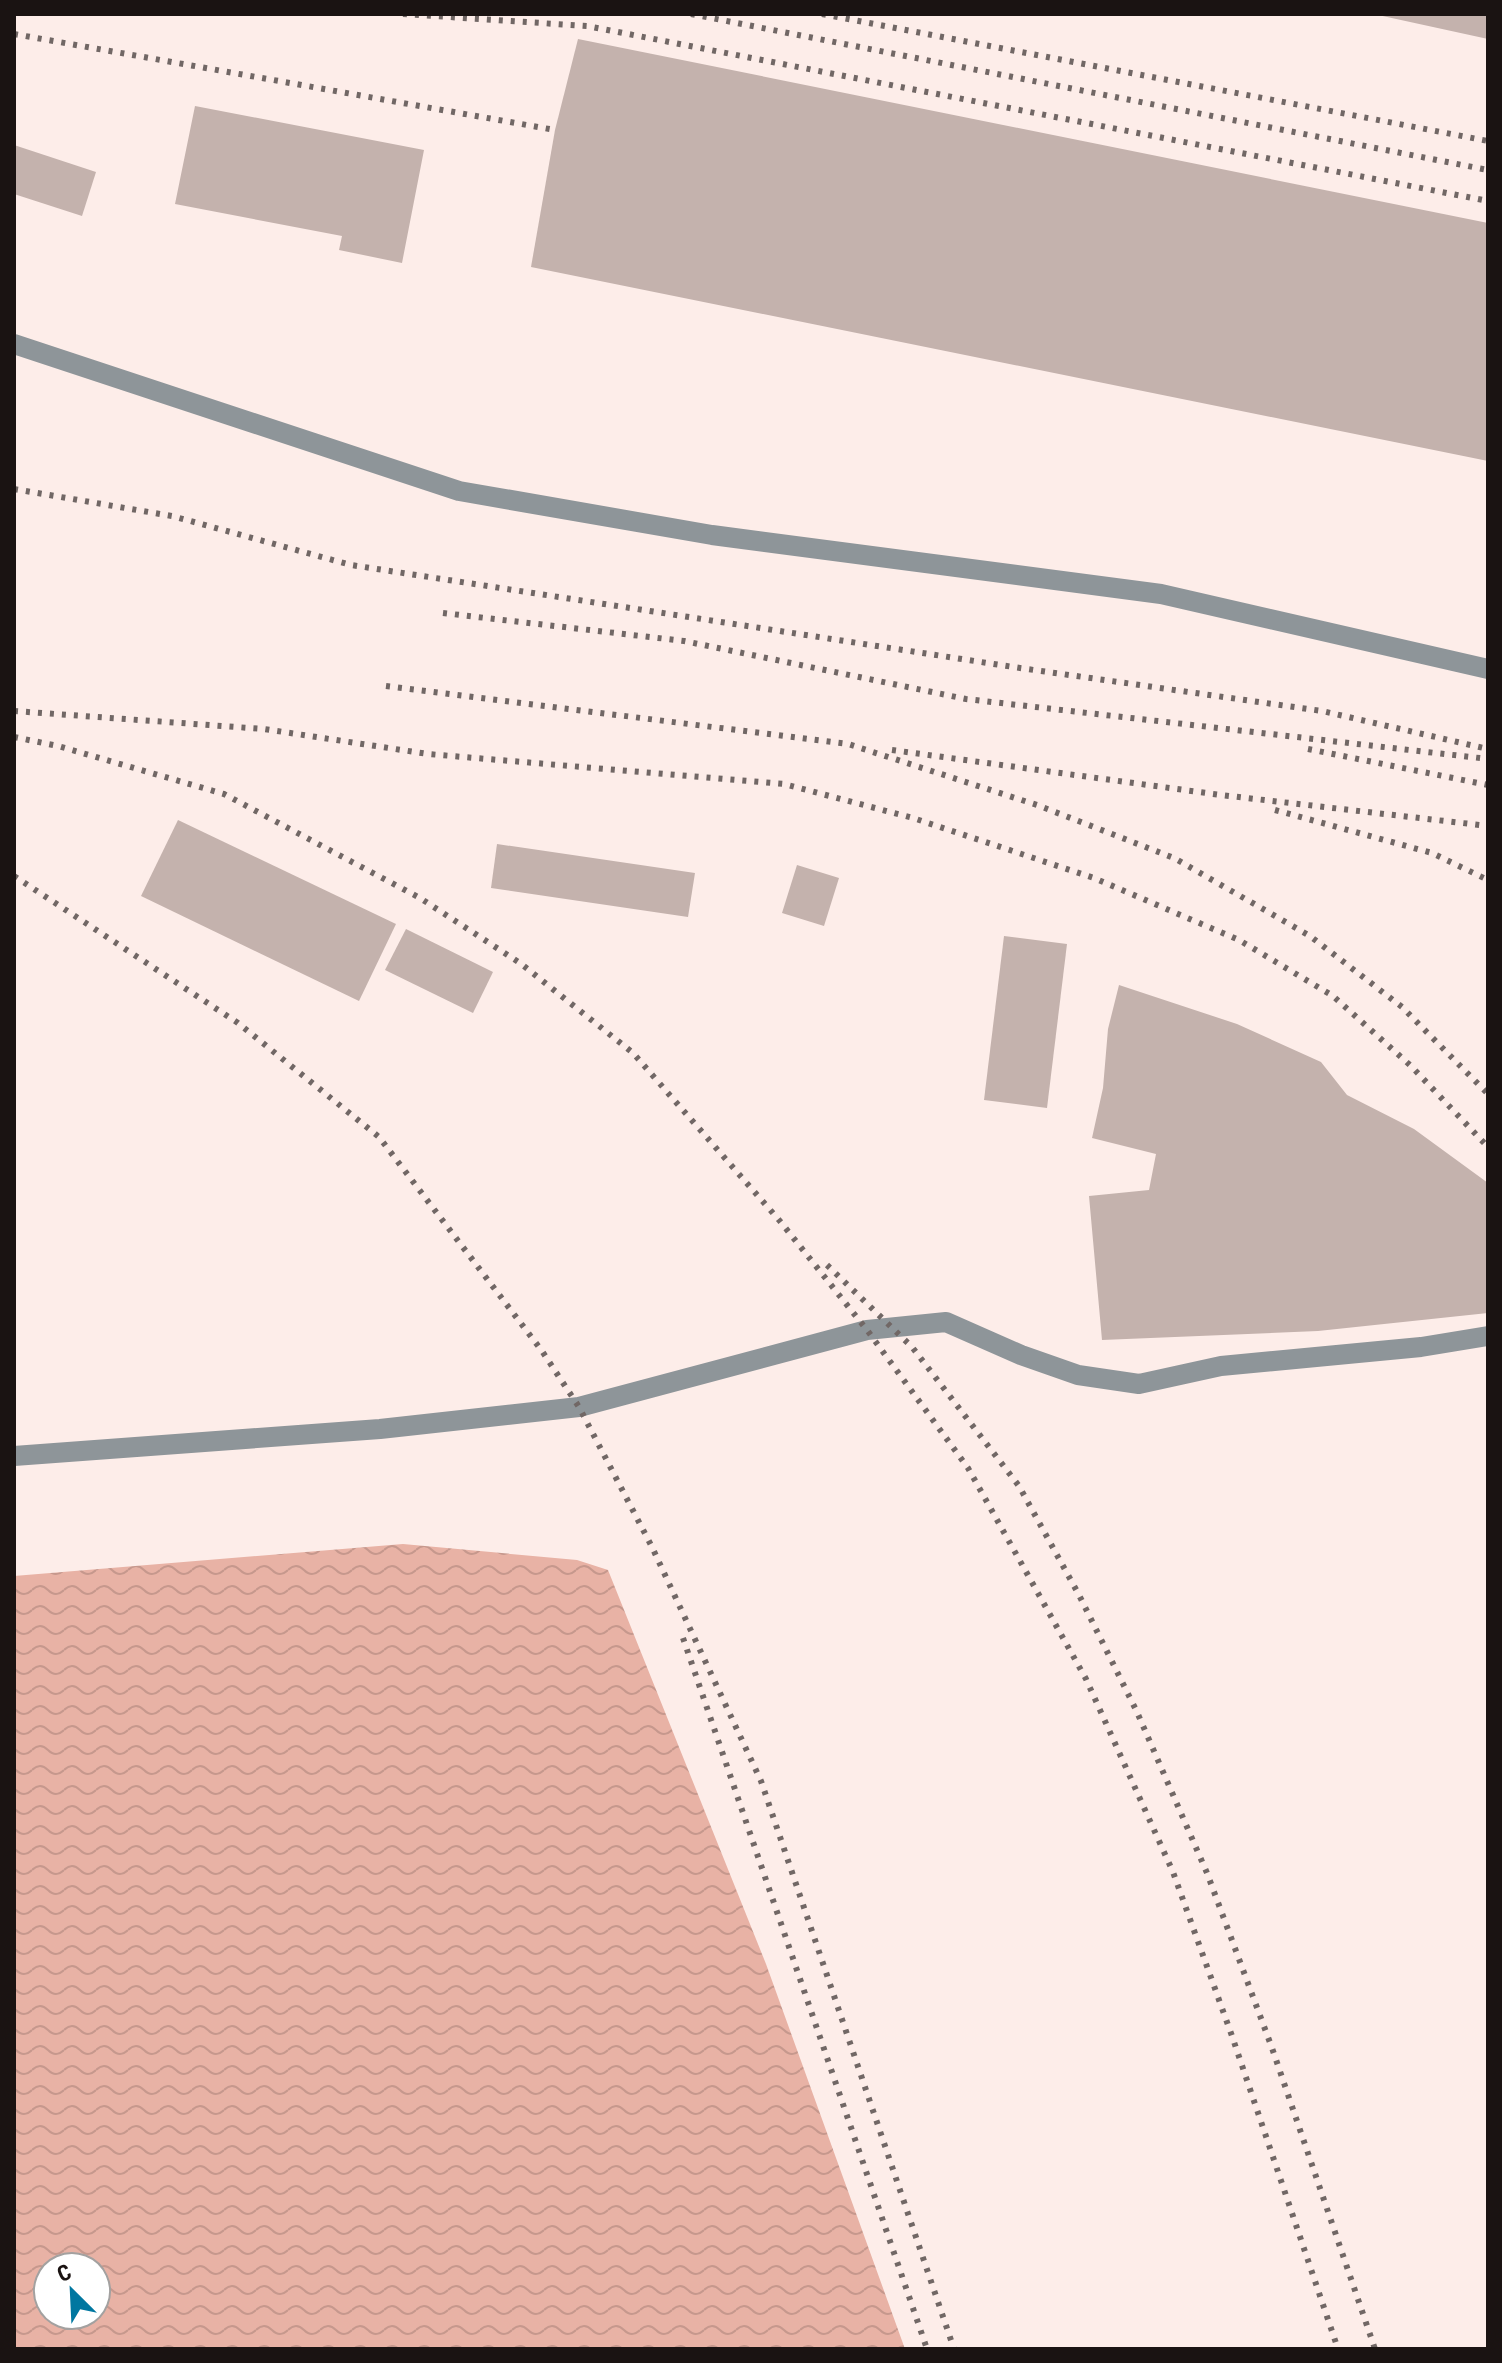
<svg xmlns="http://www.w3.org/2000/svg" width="1502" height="2363" viewBox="0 0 1502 2363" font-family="'Roboto Condensed',sans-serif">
	<defs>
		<pattern id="water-waves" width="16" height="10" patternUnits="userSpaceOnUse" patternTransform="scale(2)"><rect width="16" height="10" fill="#e8b2a5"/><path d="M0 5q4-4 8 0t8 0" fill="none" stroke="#c6988d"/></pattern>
	</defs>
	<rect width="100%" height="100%" fill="#fdede9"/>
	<!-- water -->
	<path fill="url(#water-waves)" fill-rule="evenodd" d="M403,1544l174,16 31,10 158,394 139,385h-891v-773zM48,2267h48v48h-48z"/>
	<!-- building -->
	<g fill="#c4b2ad">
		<path d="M1379,14h109v25l-110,-24z"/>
		<path d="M578,39l910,184v238l-957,-194 24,-137z"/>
		<path d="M195,106l229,44 -22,113 -63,-13 3,-14 -167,-32z"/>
		<path d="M14,145l82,27 -14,44 -68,-22z"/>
		<path d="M178,820l218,104 -37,77 -218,-105z"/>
		<path d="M497,844l198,29 -7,44 -197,-29z"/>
		<path d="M797,865l42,13 -15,48 -42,-13z"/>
		<path d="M406,929l87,43 -20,41 -88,-43z"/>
		<path d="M1004,936l63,8 -20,164 -63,-8z"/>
		<path d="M1119,985l118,39 84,38 26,33 67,34 74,54v130l-170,18 -216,9 -13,-144 60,-6 7,-36 -64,-16 11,-50 5,-59z"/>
	</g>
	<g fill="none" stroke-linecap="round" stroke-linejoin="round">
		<!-- lane -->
		<path stroke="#8e9599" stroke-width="20" d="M14,1456l366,-27 199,-22 288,-77 79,-8 75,33 57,20 61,9 82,-18 200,-19 67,-11"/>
		<!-- street -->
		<path stroke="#8e9599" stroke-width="20" d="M14,344l445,147 253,44 449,59 327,75"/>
		<!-- rail -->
		<g stroke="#716765" stroke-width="6" stroke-dasharray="4 8" stroke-linecap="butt">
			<path d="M403,14l184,12 901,175"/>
			<path d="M691,14l797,156"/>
			<path d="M822,14l666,127"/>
			<path d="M14,34l541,96"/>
			<path d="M14,489l158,27 179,49 669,103 302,43 166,38"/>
			<path d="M443,613l241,28 282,58 522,60"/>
			<path d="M386,686l462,58 189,61 137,53 136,78 92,71 86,87"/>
			<path d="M14,711l250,18 164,25 356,30 129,34 181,60 145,62 94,56 78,70 77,81"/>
			<path d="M14,737l44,9 166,48 196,104 100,65 113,90 146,167 88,110 101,138 118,211 87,193 59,164 106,313"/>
			<path d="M1308,749l180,36"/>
			<path d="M892,750l329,45 267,31"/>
			<path d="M1275,810l157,43 56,27"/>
			<path d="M14,876l224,147 141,114 163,214 37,56 73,140 109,234 193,568"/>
			<path d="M827,1265l85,82 107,139 60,109 58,117 70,161 65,175 103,301"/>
			<path d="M683,1638l244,711"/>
		</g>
	</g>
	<!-- border -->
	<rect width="1502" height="2363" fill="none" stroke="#1a1312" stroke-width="32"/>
	<!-- north arrow -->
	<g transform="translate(72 2291) rotate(336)"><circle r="38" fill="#ffffff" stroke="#a3a1a0" stroke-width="2"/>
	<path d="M0-6L14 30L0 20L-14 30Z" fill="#0077a0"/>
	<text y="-12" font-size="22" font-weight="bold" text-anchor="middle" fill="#1a1312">С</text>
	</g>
</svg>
